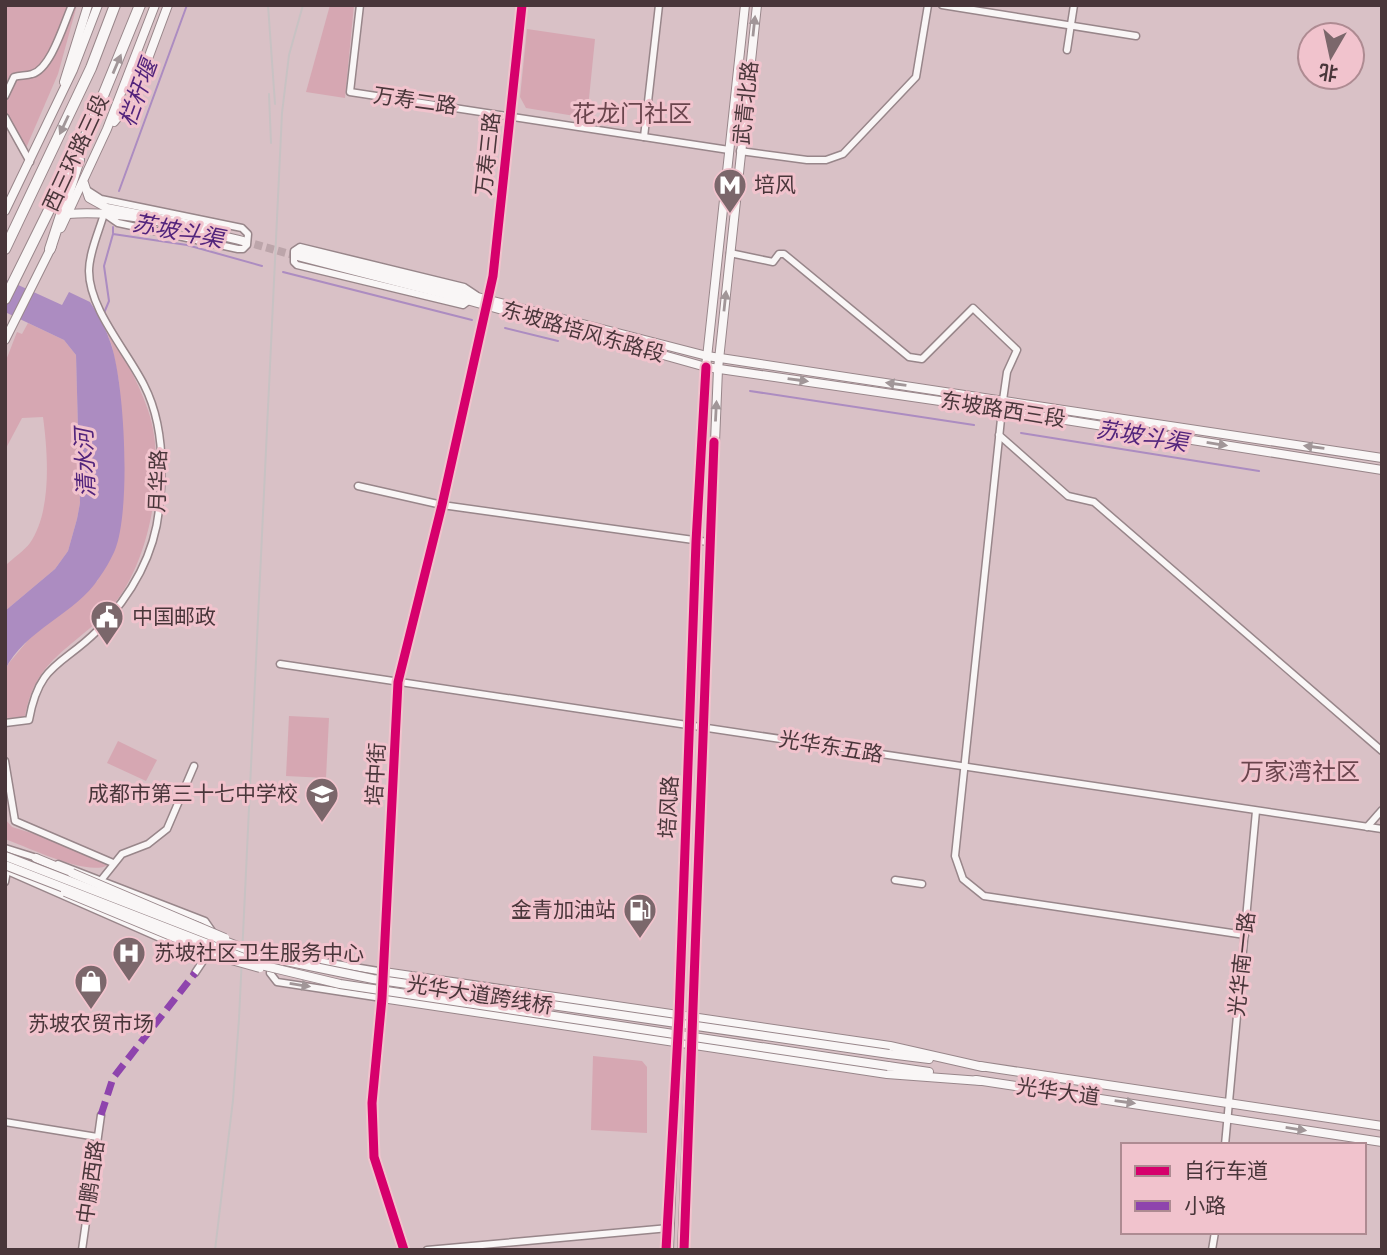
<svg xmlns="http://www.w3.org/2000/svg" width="1387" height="1255" viewBox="0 0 1387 1255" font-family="Roboto,'Noto Sans SC',sans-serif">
	<rect width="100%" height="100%" fill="#d9c1c6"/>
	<!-- green -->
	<g fill="#d6a7b2">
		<path d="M5,5h72l-19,69 -32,74 -21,-38z"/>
		<path d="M330,5h24l-9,93 -39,-6z"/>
		<path d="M527,29l68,10 -8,79 -61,-10 -6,-11z"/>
		<path d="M102,320c17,29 35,58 46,90 20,58 2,157 -40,201 -37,39 -73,48 -83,106l-20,1v-48l4,-7 20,-24 69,-59 25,-117 -4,-81 -7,-36z"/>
		<path d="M28,323l36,17 12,15 4,148 -3,16 -9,32 -13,18 -50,42v-45c8,-8 19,-15 25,-23 22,-32 18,-89 13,-126l-21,1 -17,32v-87l12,-31 5,2z"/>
		<path d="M289,716l40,2 -3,60 -40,-2z"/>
		<path d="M118,741l39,19 -11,21 -39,-18z"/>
		<path d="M5,819l7,8 32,10 64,28c-20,12 -80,-18 -103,-26z"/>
		<path d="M593,1056l49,5 5,6v66l-56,-3z"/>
	</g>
	<!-- water -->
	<path fill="#ac8cc1" d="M5,279l57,26 7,-13 21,10c9,13 16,27 21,42 14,42 20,166 4,206 -4,9 -10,20 -16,28 -24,37 -74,51 -94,92v-59l50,-42 13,-18 9,-32 3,-16 -4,-148 -12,-15 -59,-28z"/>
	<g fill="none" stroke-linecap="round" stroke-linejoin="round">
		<!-- stream -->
		<g stroke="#ac8cc1" stroke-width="2">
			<path d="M119,191l68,-186"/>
			<path d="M113,233v-6"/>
			<path d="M283,272l189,48"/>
			<path d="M104,313l5,-12 -5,-35 9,-32 74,11 75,21"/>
			<path d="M505,328l53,13"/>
			<path d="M750,391l224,34"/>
			<path d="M1021,433l238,38"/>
		</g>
		<!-- major-tunnel -->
		<path stroke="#bca5aa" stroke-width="8" stroke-dasharray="8 4" stroke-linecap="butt" d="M243,241l54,15"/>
		<defs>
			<g id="minor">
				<path d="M360,5l-10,87 379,58"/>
				<path d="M942,5l194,31"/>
				<path d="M1067,50l7,-45"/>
				<path d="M5,96l9,-19c6,-2 12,-1 18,-3 19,-5 32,-51 40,-69"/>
				<path d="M5,117l25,45"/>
				<path d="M644,137l15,-132"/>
				<path d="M740,151l67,9h19l17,-6 73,-77 12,-72"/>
				<path d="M87,190l14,9 141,29 6,6 -1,11 -4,4h-5l-120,-26 -13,-9"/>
				<path d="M730,253l43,9 6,-8h5l125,103 13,2 51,-51 44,42 -10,22 -4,28 -48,456 8,23 21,17 261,39"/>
				<path d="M467,302l-4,3 -166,-40 -3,-3v-11l6,-4 164,40 12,8"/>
				<path d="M999,435l69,61 26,6 288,249"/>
				<path d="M358,486l84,19 266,37"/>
				<path d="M280,664l1102,165"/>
				<path d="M5,723l24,-3c10,-57 33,-54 68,-89 33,-34 57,-74 62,-121 5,-41 4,-88 -15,-125 -17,-34 -55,-76 -55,-114 0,-18 10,-40 15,-57"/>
				<path d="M5,761l10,60 98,42"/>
				<path d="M1367,827l15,-17"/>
				<path d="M5,848l32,10"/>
				<path d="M58,864l147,57 9,13"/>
				<path d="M5,870l189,83 15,-2"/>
				<path d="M102,879l20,-25 26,-10 19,-15 27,-63"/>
				<path d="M895,880l27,4"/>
				<path d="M5,882l2,-11"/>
				<path d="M195,973l14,-21"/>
				<path d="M382,998l-105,-16 -7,-9 2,-16 4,-3 108,18"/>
				<path d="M5,1122l92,15"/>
				<path d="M1225,1145l31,-334"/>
				<path d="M82,1250l19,-135"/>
				<path d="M404,1250l-30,-93 -2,-54 10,-105 16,-316 44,-177 51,-229 29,-271"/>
				<path d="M427,1250l242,-22"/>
				<path d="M1212,1250l3,-18"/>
			</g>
			<g id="major">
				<path d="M64,82l24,-77"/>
				<path d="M114,122l19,-23 35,-94"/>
				<path d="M84,183l5,15 18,10 117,23"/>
				<path d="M5,211l68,-141 25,-65"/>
				<path d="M68,214c57,-5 119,14 175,27"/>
				<path d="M61,228l46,-99 48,-124"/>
				<path d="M298,251l409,105 675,102"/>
				<path d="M297,256l166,43 243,68 296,43 380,60"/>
				<path d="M5,340l47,-94"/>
				<path d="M36,858l36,15"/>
				<path d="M384,972l506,74 93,21"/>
				<path d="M382,998l505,76 94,7"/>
				<path d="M889,1054l40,5"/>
				<path d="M888,1066l41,6"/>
				<path d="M980,1066l402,60"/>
				<path d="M976,1080l406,62"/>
				<path d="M669,1250l27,-708 10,-175 39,-362"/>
				<path d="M682,1250l36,-881 39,-364"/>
			</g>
			<g id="highway">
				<path d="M5,249l86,-181 24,-63"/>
				<path d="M50,249l29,-89"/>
				<path d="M5,299l86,-174 49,-120"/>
			</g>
		</defs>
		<!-- minor casing -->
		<use href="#minor" stroke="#98868a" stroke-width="9"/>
		<!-- major casing -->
		<use href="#major" stroke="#98868a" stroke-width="10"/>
		<!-- highway casing -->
		<use href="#highway" stroke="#98868a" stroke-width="12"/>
		<!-- minor -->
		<use href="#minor" stroke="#f9f6f6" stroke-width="6"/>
		<!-- major -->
		<use href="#major" stroke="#f9f6f6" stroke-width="8"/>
		<!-- highway -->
		<use href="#highway" stroke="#f9f6f6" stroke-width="10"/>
		<!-- rail -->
		<g stroke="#c8c2c3" stroke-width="2">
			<path d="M268,5l7,99"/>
			<path d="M269,94l2,49"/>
			<path d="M215,1250l18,-150 6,-81 43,-906 7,-58 14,-50"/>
		</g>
		<defs>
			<g id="major-bridge">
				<path d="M5,856l261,101 107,22 516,75"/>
				<path d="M5,865l260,101 75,18 548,82"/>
				<path d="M72,873l153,65"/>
				<path d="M65,892l159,66 36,10"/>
			</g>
		</defs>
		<!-- major-bridge casing -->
		<use href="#major-bridge" stroke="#98868a" stroke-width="10" stroke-linecap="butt"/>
		<!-- major-bridge -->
		<use href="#major-bridge" stroke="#f9f6f6" stroke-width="8"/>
		<!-- quiet -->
		<path stroke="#8e44ad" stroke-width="7" stroke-dasharray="14 7" stroke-linecap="butt" d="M101,1115l12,-37 82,-105"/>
		<defs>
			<g id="cycleway">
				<path d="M404,1250l-30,-93 -2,-54 10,-105 16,-316 44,-177 51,-229 29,-271"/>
				<path d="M666,1250l13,-234 17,-474 10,-175"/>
				<path d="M684,1250l30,-808"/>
			</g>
		</defs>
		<!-- cycleway casing -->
		<use href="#cycleway" stroke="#f1c3cd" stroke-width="13"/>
		<!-- cycleway -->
		<use href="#cycleway" stroke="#d6006c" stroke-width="9"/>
	</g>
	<!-- one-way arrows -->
	<defs><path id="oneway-solid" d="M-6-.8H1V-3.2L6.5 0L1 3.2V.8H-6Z" transform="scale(1.75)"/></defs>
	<g fill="#a19698">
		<use href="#oneway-solid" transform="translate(754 26) rotate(-84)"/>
		<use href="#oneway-solid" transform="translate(117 64) rotate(-67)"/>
		<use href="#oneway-solid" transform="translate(64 125) rotate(115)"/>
		<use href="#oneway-solid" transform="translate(725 301) rotate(-84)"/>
		<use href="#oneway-solid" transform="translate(798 380) rotate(8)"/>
		<use href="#oneway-solid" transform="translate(896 384) rotate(-172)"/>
		<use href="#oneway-solid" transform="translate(716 411) rotate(-87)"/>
		<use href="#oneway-solid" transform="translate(1217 444) rotate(9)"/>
		<use href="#oneway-solid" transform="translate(1314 447) rotate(-172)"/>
		<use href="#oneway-solid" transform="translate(300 985) rotate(9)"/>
		<use href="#oneway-solid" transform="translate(1125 1102) rotate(8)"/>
		<use href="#oneway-solid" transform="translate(1296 1129) rotate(9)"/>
	</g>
	<!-- icons -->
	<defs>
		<symbol id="metro-pin" viewBox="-11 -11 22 30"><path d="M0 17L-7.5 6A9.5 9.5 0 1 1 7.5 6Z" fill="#7b676b" stroke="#f1c3cd"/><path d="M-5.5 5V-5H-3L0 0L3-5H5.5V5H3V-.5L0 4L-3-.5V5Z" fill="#fff"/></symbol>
		<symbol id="civic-pin" viewBox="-11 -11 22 30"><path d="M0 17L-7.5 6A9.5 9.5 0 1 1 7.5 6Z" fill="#7b676b" stroke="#f1c3cd"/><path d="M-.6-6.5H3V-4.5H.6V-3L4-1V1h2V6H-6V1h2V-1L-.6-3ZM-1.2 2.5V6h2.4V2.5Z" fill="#fff"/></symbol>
		<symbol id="school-pin" viewBox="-11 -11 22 30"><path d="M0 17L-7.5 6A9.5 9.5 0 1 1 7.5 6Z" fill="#7b676b" stroke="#f1c3cd"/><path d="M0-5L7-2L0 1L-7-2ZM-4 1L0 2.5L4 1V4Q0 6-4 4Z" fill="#fff"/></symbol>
		<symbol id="fuel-pin" viewBox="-11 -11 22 30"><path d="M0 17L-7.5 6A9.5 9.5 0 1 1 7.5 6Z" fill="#7b676b" stroke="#f1c3cd"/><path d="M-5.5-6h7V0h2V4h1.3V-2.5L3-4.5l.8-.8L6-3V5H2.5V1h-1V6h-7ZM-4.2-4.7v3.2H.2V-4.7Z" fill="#fff"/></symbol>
		<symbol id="hospital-pin" viewBox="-11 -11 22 30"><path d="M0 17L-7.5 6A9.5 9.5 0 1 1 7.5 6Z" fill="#7b676b" stroke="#f1c3cd"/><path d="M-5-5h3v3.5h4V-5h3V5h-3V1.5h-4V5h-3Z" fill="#fff"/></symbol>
		<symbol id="shop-pin" viewBox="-11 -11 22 30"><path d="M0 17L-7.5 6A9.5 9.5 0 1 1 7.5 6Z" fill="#7b676b" stroke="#f1c3cd"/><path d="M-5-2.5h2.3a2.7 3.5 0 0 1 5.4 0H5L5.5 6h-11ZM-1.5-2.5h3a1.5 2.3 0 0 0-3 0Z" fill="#fff"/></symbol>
	</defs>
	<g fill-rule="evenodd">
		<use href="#metro-pin" x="711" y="166" width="38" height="52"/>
		<use href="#civic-pin" x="88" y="598" width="38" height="52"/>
		<use href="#school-pin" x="303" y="775" width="38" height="52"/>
		<use href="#fuel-pin" x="621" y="891" width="38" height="52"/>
		<use href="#hospital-pin" x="110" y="934" width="38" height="52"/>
		<use href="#shop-pin" x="72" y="962" width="38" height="52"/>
	</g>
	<g text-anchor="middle" stroke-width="6" stroke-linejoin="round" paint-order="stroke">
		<!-- street labels -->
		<g font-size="21" fill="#49363a" stroke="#f1c3cd">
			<text transform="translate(415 101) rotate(8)" y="7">万寿二路</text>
			<text transform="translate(746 103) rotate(-84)" y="7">武青北路</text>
			<text transform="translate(76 153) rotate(-65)" y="7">西三环路三段</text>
			<text transform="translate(488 154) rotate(-84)" y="7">万寿三路</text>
			<text transform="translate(583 332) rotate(16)" y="7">东坡路培风东路段</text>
			<text transform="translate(1003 410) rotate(9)" y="7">东坡路西三段</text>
			<text transform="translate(158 481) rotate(-88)" y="7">月华路</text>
			<text transform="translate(831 747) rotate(9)" y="7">光华东五路</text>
			<text transform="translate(376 774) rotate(-87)" y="7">培中街</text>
			<text transform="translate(669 807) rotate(-87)" y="7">培风路</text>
			<text transform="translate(1242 964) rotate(-84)" y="7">光华南一路</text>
			<text transform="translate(480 995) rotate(9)" y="7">光华大道跨线桥</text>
			<text transform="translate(1058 1092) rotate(8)" y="7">光华大道</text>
			<text transform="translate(91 1182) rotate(-82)" y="7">中鹏西路</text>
		</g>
		<!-- poi labels -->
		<g font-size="21" fill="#49363a" stroke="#f1c3cd" text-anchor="start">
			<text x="754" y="192">培风</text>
			<text x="132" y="624">中国邮政</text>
			<text x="298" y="801" text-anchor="end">成都市第三十七中学校</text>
			<text x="616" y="917" text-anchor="end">金青加油站</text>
			<text x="154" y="960">苏坡社区卫生服务中心</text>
			<text x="91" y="1031" text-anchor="middle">苏坡农贸市场</text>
		</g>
		<!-- water labels -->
		<g font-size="23" font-style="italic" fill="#52247c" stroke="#f1c3cd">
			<text transform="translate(138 93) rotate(-70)" y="8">栏杆堰</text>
			<text transform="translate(178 231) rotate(11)" y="8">苏坡斗渠</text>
			<text transform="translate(1142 436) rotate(9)" y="8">苏坡斗渠</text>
			<text transform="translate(85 463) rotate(-92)" y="8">清水河</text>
		</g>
		<!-- quarter labels -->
		<g font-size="24" fill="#6a454d" stroke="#f1c3cd">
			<text x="632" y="122">花龙门社区</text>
			<text x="1300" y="780">万家湾社区</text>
		</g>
	</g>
	<!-- border -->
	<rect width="1387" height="1255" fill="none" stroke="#49363a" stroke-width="14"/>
	<!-- legend -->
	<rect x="1121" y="1143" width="245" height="91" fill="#f1c3cd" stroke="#ae8b92" stroke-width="2"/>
	<rect x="1135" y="1166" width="35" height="10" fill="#d6006c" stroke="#ae8b92" stroke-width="2"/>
	<text x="1184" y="1178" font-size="21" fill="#49363a">自行车道</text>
	<rect x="1135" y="1201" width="35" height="10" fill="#8e44ad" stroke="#ae8b92" stroke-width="2"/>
	<text x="1184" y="1213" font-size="21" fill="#49363a">小路</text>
	<!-- north arrow -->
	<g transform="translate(1331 56) rotate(189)"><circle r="33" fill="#f1c3cd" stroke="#ae8b92" stroke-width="2"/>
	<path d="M0-5L12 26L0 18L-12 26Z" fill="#7b676b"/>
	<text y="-10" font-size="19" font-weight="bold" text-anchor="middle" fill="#49363a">北</text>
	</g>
</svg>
